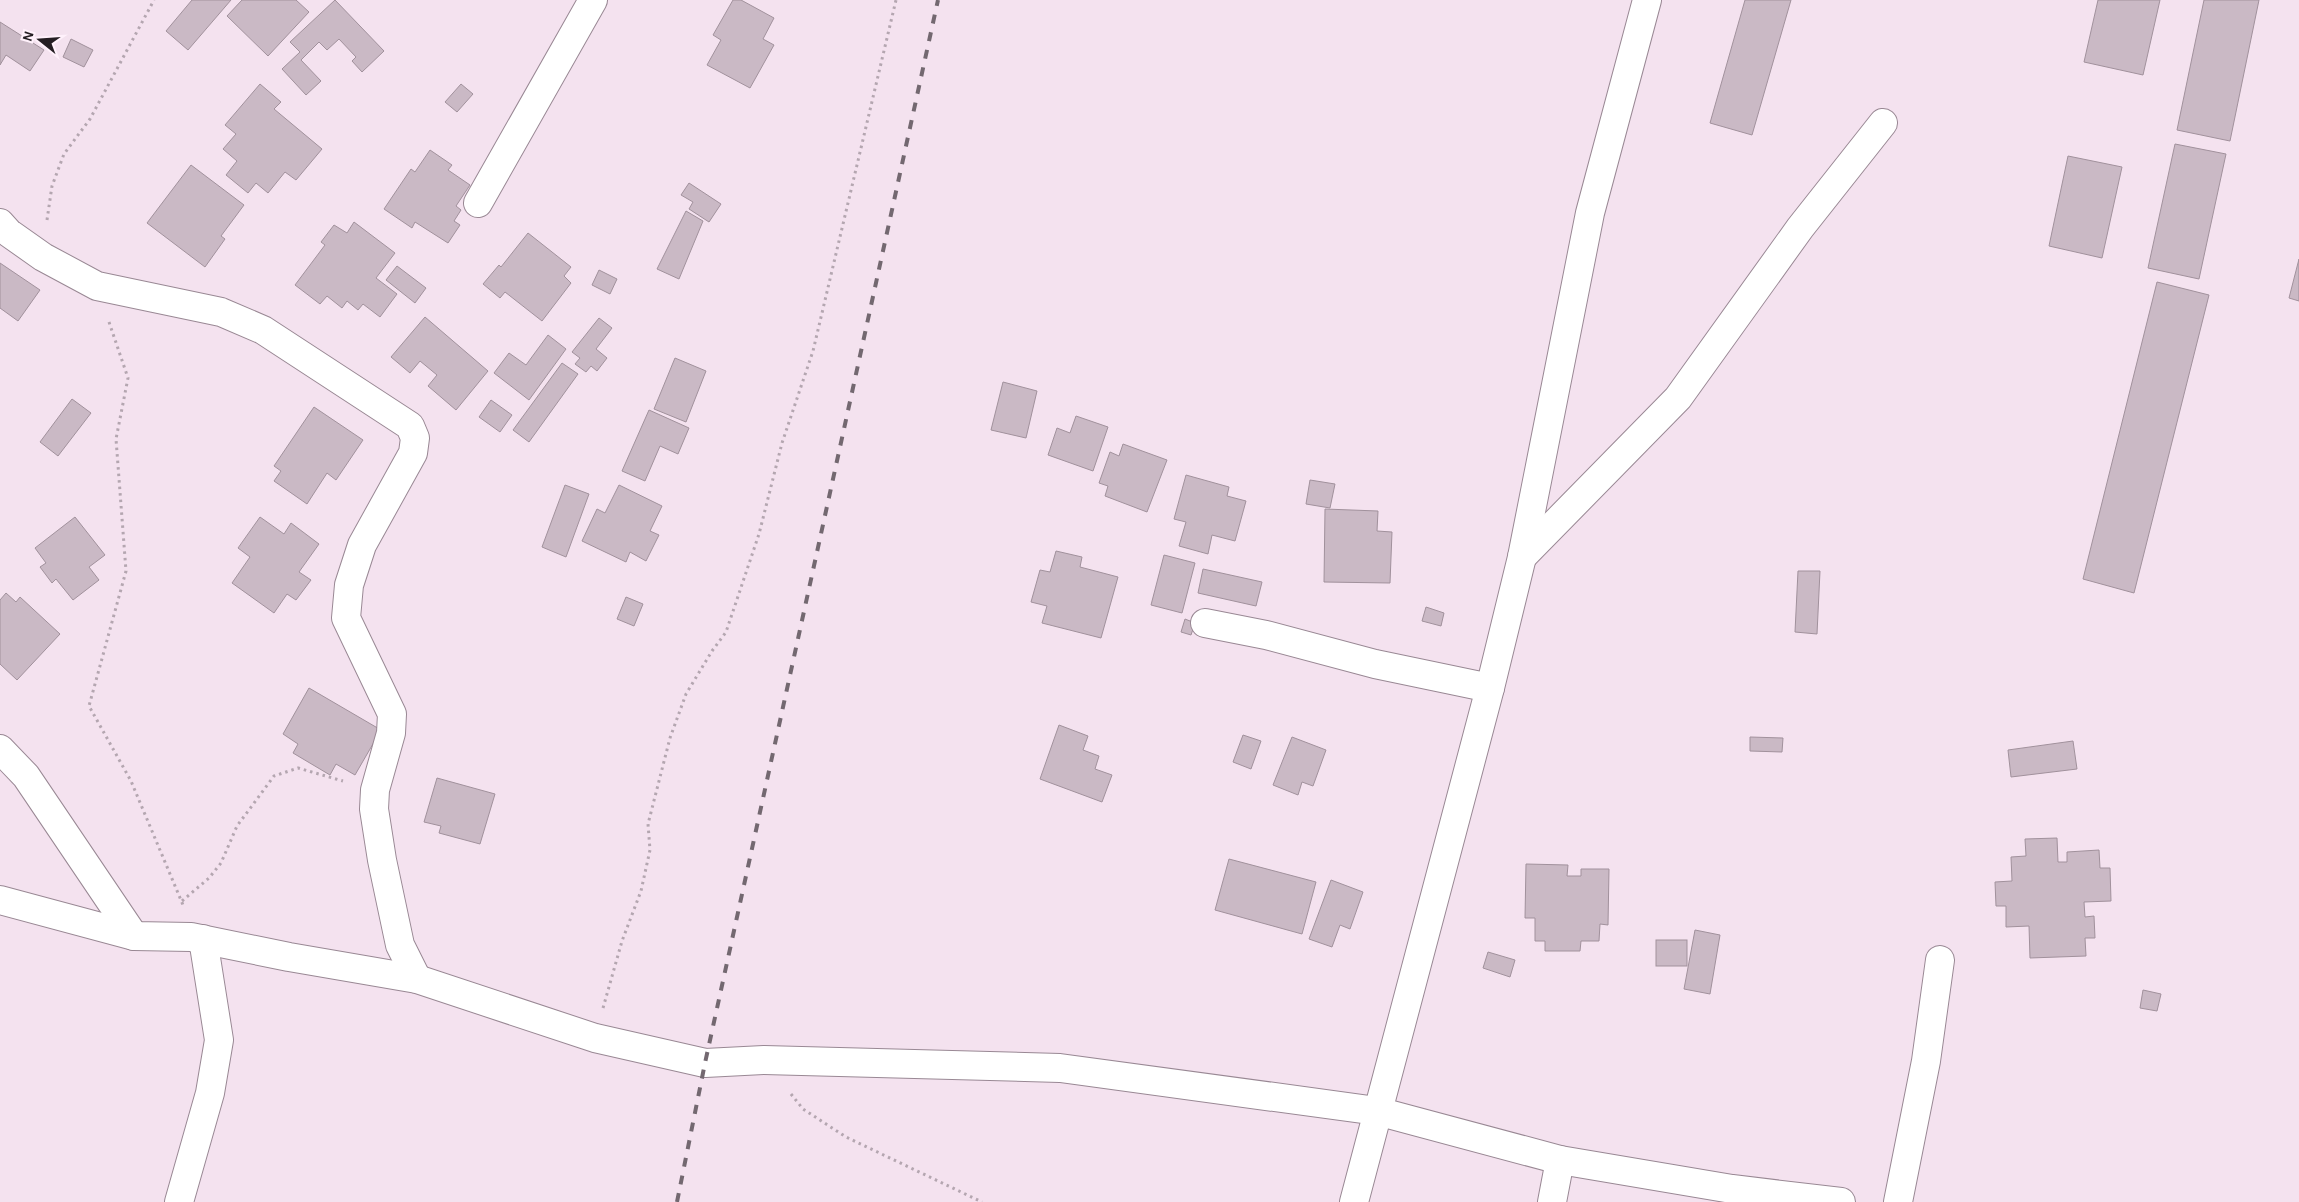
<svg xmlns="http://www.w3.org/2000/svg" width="2299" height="1202" viewBox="0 0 2299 1202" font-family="'Alegreya Sans',sans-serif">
	<rect width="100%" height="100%" fill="#f4e2ef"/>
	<!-- building -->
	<g fill="#cab9c5" stroke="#a1919c">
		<path d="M192,0h39l-43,50 -22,-19z"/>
		<path d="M242,0h54l13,12 -41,44 -41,-40z"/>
		<path d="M335,0l49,51 -22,21 -10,-11 4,-4 -17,-18 -12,11 -8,-8 -18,18 20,21 -15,14 -24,-26 18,-17 -10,-10z"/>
		<path d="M733,0h8l33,18 -11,21 11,6 -24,43 -43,-23 14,-25 -8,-5z"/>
		<path d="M1745,0h46l-39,135 -42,-12z"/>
		<path d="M2098,0h62l-17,75 -59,-13z"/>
		<path d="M2204,0h55l-29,141 -53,-11z"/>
		<path d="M0,22l44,28 -14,21 -24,-16 -6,10z"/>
		<path d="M71,39l22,11 -9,17 -21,-10z"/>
		<path d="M260,84l21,18 -7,7 48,40 -26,31 -11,-8 -17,21 -12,-10 -8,10 -22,-18 11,-14 -14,-12 13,-15 -11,-9z"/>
		<path d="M461,84l12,10 -16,18 -12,-10z"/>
		<path d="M2175,144l51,10 -27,125 -51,-11z"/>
		<path d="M430,150l22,15 -4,5 22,15 -14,21 5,4 -7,11 6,4 -12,18 -33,-21 -3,6 -28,-19 27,-40 4,3z"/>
		<path d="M2068,156l54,11 -20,91 -53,-12z"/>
		<path d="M191,165l53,40 -23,31 4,3 -20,28 -58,-44z"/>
		<path d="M689,183l32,21 -12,18 -20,-13 4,-7 -12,-7z"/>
		<path d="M686,211l17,10 -24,58 -22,-10z"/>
		<path d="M354,222l41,31 -19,25 21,16 -17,23 -17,-13 -5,6 -11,-9 -5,7 -15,-12 -7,8 -25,-19 30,-40 -4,-3 13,-17 13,8z"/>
		<path d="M528,233l43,34 -7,9 7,7 -29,38 -37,-29 -5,6 -17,-14 16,-19 2,2z"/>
		<path d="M2299,259v42l-10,-3z"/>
		<path d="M0,263l40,27 -22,31 -18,-13z"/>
		<path d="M397,266l29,22 -11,15 -29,-23z"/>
		<path d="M599,270l18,9 -7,15 -18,-9z"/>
		<path d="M2157,282l52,13 -75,298 -51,-14z"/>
		<path d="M425,317l63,54 -32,39 -28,-24 9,-11 -17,-14 -10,12 -19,-16z"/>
		<path d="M599,318l13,10 -16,21 11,9 -10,13 -6,-5 -5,6 -11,-8 5,-6 -8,-6z"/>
		<path d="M548,335l18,14 -37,51 -35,-27 15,-20 17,12z"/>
		<path d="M675,358l31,13 -20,51 -32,-13z"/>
		<path d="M562,363l16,11 -49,68 -16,-12z"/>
		<path d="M1003,382l34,9 -11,47 -35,-8z"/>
		<path d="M72,399l19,14 -33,43 -18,-14z"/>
		<path d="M491,400l21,15 -12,17 -21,-15z"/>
		<path d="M314,407l49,33 -27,40 -9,-7 -20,31 -33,-23 7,-10 -7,-5z"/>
		<path d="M649,410l40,18 -11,26 -18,-8 -15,35 -23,-10z"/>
		<path d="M1076,416l32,11 -15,44 -45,-16 9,-27 13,5z"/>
		<path d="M1123,444l44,16 -20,52 -42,-16 3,-10 -9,-3 11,-31 9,4z"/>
		<path d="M1186,475l43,12 -2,9 19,5 -11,40 -23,-6 -4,19 -29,-8 7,-24 -12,-3z"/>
		<path d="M1310,480l25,4 -5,24 -24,-4z"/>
		<path d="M565,485l24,9 -23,63 -24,-10z"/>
		<path d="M619,485l43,21 -12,25 9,4 -13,26 -16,-9 -4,10 -44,-21 15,-32 8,4z"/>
		<path d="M1325,509l53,2 -1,20 15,1 -2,51 -66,-1z"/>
		<path d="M75,517l30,38 -16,12 10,13 -26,20 -17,-21 -4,4 -12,-16 6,-4 -11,-15z"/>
		<path d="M260,517l24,17 7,-11 28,21 -20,28 12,8 -15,20 -9,-6 -13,19 -42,-30 18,-26 -12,-9z"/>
		<path d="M1056,551l26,6 -2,10 38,10 -17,61 -59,-15 5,-17 -16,-4 9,-32 10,2z"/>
		<path d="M1164,555l31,8 -13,50 -31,-8z"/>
		<path d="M1203,569l59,13 -6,24 -58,-13z"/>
		<path d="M1798,571h22l-3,63 -22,-2z"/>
		<path d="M6,593l10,9 4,-5 40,37 -43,46 -17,-16v-64z"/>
		<path d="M626,597l17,7 -9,22 -17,-7z"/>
		<path d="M1426,607l18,6 -3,13 -19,-5z"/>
		<path d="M1185,619l10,4 -4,12 -10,-3z"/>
		<path d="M309,688l72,42 -26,45 -19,-11 -6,11 -37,-22 5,-9 -15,-10z"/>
		<path d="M1059,725l29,11 -5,14 16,6 -4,13 17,6 -10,27 -62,-23z"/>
		<path d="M1243,735l18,6 -10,28 -18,-7z"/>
		<path d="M1292,737l34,13 -13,36 -11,-4 -4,13 -25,-10z"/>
		<path d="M1750,737l33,1 -1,14 -32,-1z"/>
		<path d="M2073,741l4,28 -66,8 -3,-27z"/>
		<path d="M437,778l58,16 -15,50 -41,-11 2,-7 -17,-4z"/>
		<path d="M2057,838l1,24h9v-10l32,-2 1,18h10l1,33 -27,1 1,15 9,-1 1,22h-10l1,18 -56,2 -1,-32 -23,1v-21h-10l-1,-24 17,-1 -1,-24 15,-1 -1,-17z"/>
		<path d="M1229,859l87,23 -14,52 -87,-24z"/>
		<path d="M1526,864l42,1 -1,11h14v-7h28l-1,56 -8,-1 -1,17h-18l-1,10h-35v-10h-10v-23h-10z"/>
		<path d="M1331,880l32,12 -13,37 -10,-4 -8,22 -23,-8z"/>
		<path d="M1695,930l25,5 -10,59 -26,-5z"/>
		<rect x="1656" y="940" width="31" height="26"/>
		<path d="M1488,952l27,8 -5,17 -27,-9z"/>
		<path d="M2143,990l18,4 -4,17 -17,-3z"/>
	</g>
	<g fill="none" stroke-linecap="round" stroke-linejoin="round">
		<defs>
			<g id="minor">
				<path d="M478,203l115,-203"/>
				<path d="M0,223l9,10 34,24 54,29 124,26 42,18 147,96 5,12 -2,15 -51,92 -13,40 -3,33 46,96 -1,19 -16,57 -1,19 8,51 18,85 17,34"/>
				<path d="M1522,557l156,-159 122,-170 83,-105"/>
				<path d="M1205,623l61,12 109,29 115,24"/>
				<path d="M0,749l26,27 108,160"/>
				<path d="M0,900l134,36 57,1 98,20 128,22 178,59 110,25 59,-3 296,8 317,43 183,49 172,29 109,13"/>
				<path d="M179,1202l31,-109 9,-53 -16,-101"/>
				<path d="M1354,1202l136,-514 32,-131 68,-344 57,-213"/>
				<path d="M1552,1202l8,-42"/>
				<path d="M1898,1202l28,-141 14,-101"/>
			</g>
		</defs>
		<!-- minor casing -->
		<use href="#minor" stroke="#998894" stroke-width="30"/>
		<!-- path -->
		<g stroke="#b4a6b0" stroke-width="3" stroke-dasharray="2.5 4" stroke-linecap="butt">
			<path d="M47,220l5,-34 12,-32 26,-35 64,-119"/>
			<path d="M109,322l19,56 -12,61 10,132 -37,135 42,75 52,124"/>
			<path d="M182,901l27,-23 12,-15 16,-37 37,-50 24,-8 45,13"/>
			<path d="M603,1008l19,-67 19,-50 9,-41 -2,-26 22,-86 16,-44 26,-43 14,-19 33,-98 23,-91 31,-92 83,-351"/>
			<path d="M791,1094l12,15 43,28 136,65"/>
		</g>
		<!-- minor -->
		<use href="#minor" stroke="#fff" stroke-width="28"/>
		<!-- rail -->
		<path stroke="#736870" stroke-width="4" stroke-dasharray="9 9" stroke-linecap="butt" d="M677,1202l28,-139 233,-1063"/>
	</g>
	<!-- north arrow -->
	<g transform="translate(40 40) rotate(287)" stroke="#fff1fb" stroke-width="4" paint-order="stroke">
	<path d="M0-4L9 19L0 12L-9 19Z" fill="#241d22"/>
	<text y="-8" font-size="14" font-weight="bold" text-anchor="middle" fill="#241d22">N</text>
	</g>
</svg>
